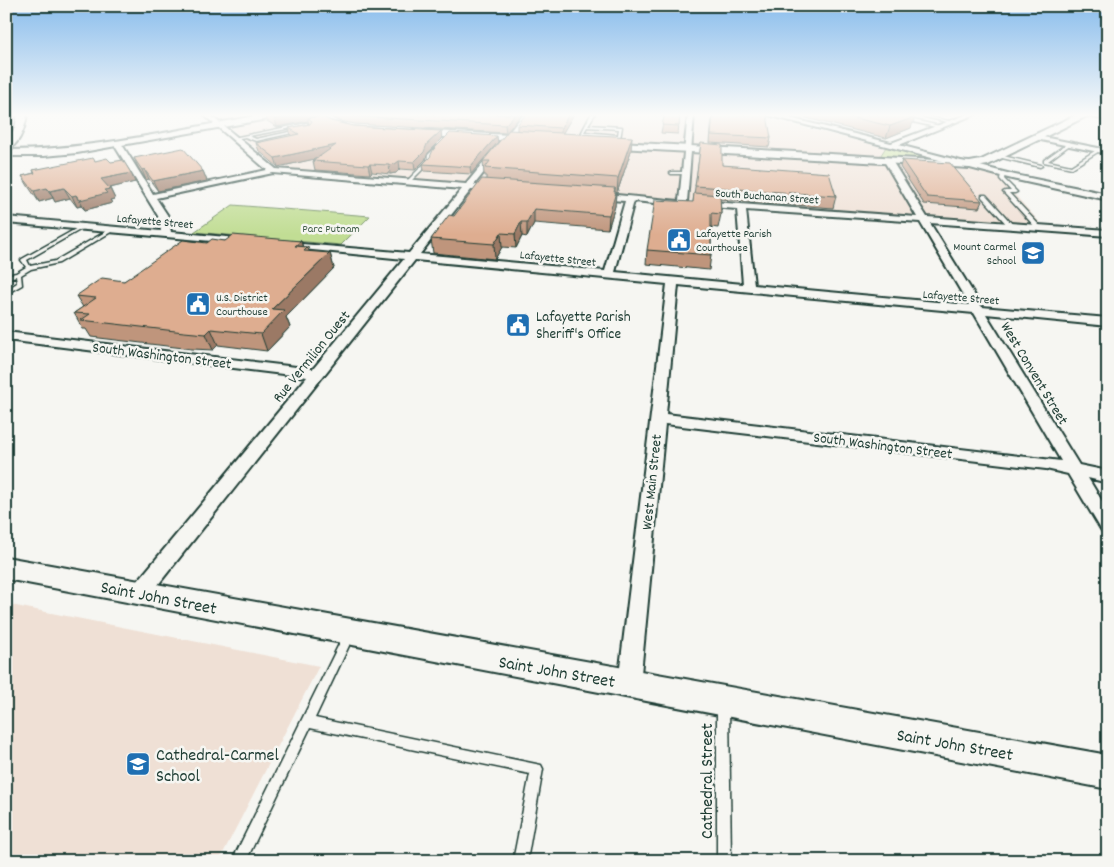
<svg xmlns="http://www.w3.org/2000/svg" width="1114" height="867" viewBox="0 0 1114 867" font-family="Dekko,sans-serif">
	<rect width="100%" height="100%" fill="#f6f6f2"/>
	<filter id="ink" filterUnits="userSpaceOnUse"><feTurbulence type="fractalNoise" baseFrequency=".02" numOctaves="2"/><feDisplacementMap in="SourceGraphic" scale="10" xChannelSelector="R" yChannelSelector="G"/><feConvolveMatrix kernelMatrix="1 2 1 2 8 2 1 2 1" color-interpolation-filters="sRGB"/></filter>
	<g filter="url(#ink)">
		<!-- built -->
		<g fill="#efe0d5">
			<path d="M213,114h536l249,62 45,50 -760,-56z"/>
			<path d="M6,604l313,62 -100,195h-213z"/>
		</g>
		<!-- green -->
		<g fill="#c1dd94" stroke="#708d64">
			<path d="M886,147l49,13 -56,-2z"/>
			<path d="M233,205l137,11 -29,29 -147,-13z"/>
		</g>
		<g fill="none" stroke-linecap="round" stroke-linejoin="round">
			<defs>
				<g id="lane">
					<path d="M591,114h4l-7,11 34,2 -3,18 -3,-1 2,-7 -37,-3zM587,127l32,2 -1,6 -34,-3z"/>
					<path d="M911,114h5l38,8 -2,1z"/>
					<path d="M905,118l35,8 2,1 -2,1 -36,-8z"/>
					<path d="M307,123l1,2 -59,11 7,3 43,-9 2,1 -45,10 -11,-4 -10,2 -2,-1z"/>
					<path d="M1068,143l3,1 -23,17 23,5 27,-17 3,1 -29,18 -28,-6v-2z"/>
					<path d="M437,146l3,1 -8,8 -2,7 -21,21h-2v-2l20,-20 1,-6z"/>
					<path d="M999,155l42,10 1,1 -2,1 -42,-10z"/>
					<path d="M672,172h14l2,1 -2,1h-15l-1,-1z"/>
					<path d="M1003,173l2,1 -1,5 13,13 -2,1h-6l32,34v2h-4l-34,-37 2,-1h6l-11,-12 1,-5z"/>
					<path d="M982,195h4l27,30v2h-4l-27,-30z"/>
					<path d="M81,226l4,1 -58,33 3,6 25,-5 57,-33 4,1 -57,34 -28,6 -10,6 1,10 -16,9v-4l11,-7 -1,-7 -10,3v-4l10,-2 10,-6 -5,-7 1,-1z"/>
					<path d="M349,630l4,2 1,3 -39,83 226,47 2,4 -16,92h-14l17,-87 -220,-46 -64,133h-14l113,-229z"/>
					<path d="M723,700l4,2 2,4 2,155h-14v-155l2,-4z"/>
				</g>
				<g id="street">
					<path d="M203,114h6l67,55 190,15 58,-70h6l-56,71 24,2v4l-27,-1 -51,64 185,17 20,-70 -29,-2 -4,-3 4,-3 83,8 9,-87h6l-7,88 -4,3 -4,-2 -4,2 -41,-4 -19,71 128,12 -6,-75 -40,-3 -1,-2 4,-3 217,16 -33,-56 4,-2 4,2 35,56 181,13v6l-178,-13 52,84 126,11v8l-122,-12 93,151 29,6v12l-20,-5 20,33v22l-6,-2 -34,-57 -22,-5 -381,-45 -25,260 -3,7 -8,4 -8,-4 -3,-7 49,-400 -252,-24 -269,340 -7,2 -7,-2 -3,-6 3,-6 175,-211 -301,-37v-8l307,37 91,-110 -122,-12 -5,-3 1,-2 131,11 53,-64 -189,-16 -117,25 12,18 3,16 78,7v4l-3,1 -240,-21v-6l155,14 -3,-15 -45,-73 4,-2 4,2 32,51 114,-24zM746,210l174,12 49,83 -215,-20zM678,285l296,28 87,148 -395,-47z"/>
					<path d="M764,114h9l118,29 77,-29h8l-77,31 116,30 93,19v6l-96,-21z"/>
					<path d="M1038,136l70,14v4l-72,-15 -2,-1z"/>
				</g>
				<g id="secondary">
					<path d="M18,114h9c-2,14 -7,30 -20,36 87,0 173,-21 259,-36h18l-5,3 -202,36 -33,3h-38v-15l9,-13z"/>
					<path d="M311,114h11l30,14 -5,3 -14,-4z"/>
					<path d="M1078,114h30v6l-21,-4 -99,49 -18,3 -368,-21 -5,-3 5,-3 368,21 11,-2z"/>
					<path d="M413,130l119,6 5,3 -5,3 -122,-7 -2,-2z"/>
					<path d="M6,557l1102,198v34l-1102,-210z"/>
				</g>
			</defs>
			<!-- lane casing -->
			<use href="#lane" stroke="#1f3d34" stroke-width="3"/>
			<!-- street casing -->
			<use href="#street" stroke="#1f3d34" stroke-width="4"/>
			<!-- secondary casing -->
			<use href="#secondary" stroke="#1f3d34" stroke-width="4"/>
			<!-- lane -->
			<use href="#lane" fill="#f6f6f2" fill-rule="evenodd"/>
			<!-- street -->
			<use href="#street" fill="#f6f6f2" fill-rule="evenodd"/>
			<!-- secondary -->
			<use href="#secondary" fill="#f6f6f2" fill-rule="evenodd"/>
		</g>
		<!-- wall -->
		<g fill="#bf957c" stroke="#1f3d34">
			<path d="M265,114h50l1,3 37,9 88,5 1,8 -14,14 -3,7 -10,10 -15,-1 -4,4 -6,1 -18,-2 -2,2 -55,-4 -2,-9 5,-3 -40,9 -19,-16 -3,-8 35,-7 -2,-8 20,-4 -1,-3 -31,6 -10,-6z"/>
			<path d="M325,114h197l-16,19 -151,-9 -15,-3z"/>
			<path d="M574,114l-12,19 69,18 -14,42 -1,-1 -1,14 -7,23 -74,-6 -7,14 -5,-1 -6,12 -14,-1 -7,12 -62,-6 -2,-14 23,-23 32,-37v-4h-2l-1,-14 34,-31v-5z"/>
			<path d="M651,114h31h-2l-2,20 -17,-1 3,-16z"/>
			<path d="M695,114h61v1l15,23 -2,9 -59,-4 2,-27 -16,-1z"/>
			<path d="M794,115v-1h107l10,14 -25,10z"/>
			<path d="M498,142l-27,32 -47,-3 -1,-7z"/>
			<path d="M701,143l21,22 114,31 -3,12 -113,-9 1,15 -3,14 -7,-1v28l-2,15 -63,-6 1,-14 46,-48z"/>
			<path d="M134,158l69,13 4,10 -49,10 -9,-12 -3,1 -8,-13z"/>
			<path d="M902,160l80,41 -3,7 -55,-4 -24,-37z"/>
			<path d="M95,161l40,21 -25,6 5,11 -5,1 2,3 -27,7 -4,-4 -4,1 -7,-9 -15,4 -2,-4 -14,4 -11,-16 -6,-10 12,-3 -1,-3z"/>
			<path d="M225,241h76l2,6h5l1,4 21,2 4,15 -48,49 4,10 -23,24 -49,-6 -5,5 -21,-1 -101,-12 -5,-8h-3l-9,-16 9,-6 -7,-11 48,-15 83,-38z"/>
		</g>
		<!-- shaded-wall -->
		<g fill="#9b7965" stroke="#1f3d34">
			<path d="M247,114h11l-11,1z"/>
			<path d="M302,114h13l1,5 -8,-1v3l-31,6 -2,-8z"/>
			<path d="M515,114h7l-16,19 -1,-8z"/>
			<path d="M569,114h5l-13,22v-8z"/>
			<path d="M915,117l-4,11 -25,10 4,-12z"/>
			<path d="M441,131l1,8 -14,14 -3,7 -10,10 -1,-8 13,-18z"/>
			<path d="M497,136l1,6 -27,32 -1,-7z"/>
			<path d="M632,137l-1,14 -14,42 1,-15z"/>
			<path d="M336,145l2,9 -60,13 -3,-9z"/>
			<path d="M399,161l1,8 -4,4 -6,1 -1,-9z"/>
			<path d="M370,164l2,8 -2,2 -2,-9z"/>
			<path d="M144,169l5,10 -3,1 -4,-10z"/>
			<path d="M203,171l4,10 -49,10 -5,-10z"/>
			<path d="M131,173l4,9 -30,7 -4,-10z"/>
			<path d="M47,188l6,10 -14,4 -5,-11z"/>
			<path d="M64,188l6,10 -15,4 -5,-11z"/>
			<path d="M615,188v8l1,-4 -1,14 -7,23 1,-14z"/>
			<path d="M110,189l5,10 -5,1 2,3 -27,7 -5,-10 24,-10z"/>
			<path d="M76,195l5,11 -4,1 -5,-11z"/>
			<path d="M534,209v14l-7,14v-15z"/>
			<path d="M521,222l1,14 -6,12 -1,-14z"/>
			<path d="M501,233l1,14 -7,12 -1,-15z"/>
			<path d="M301,241l4,15 -10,-10z"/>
			<path d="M330,253l4,15 -48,49 4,10 -23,24 -6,-17 11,-25z"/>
			<path d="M211,329l7,16 -5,5 -7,-16z"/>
		</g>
		<!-- building -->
		<g fill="#dead90" stroke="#1f3d34">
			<path d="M266,114h36l-27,5z"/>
			<path d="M340,114h175l-10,11 -151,-9z"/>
			<path d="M526,114h43l-8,14 -44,-3z"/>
			<path d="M665,114h15l-1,12 -17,-1z"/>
			<path d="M713,114h43v1h11l4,23 -60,-3z"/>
			<path d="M837,114h64l14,3 -25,9z"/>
			<path d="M322,116l9,5 22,5 88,5 -14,13 -3,8 -10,10 -15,-1 -4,3 -6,1 -19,-1 -2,1 -55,-4 23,-16 -61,13 -19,-15 43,-9 -10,-6 21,-4 2,-3 -4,-3z"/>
			<path d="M509,130l123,7 -14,41 -133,-10 5,-7h-7z"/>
			<path d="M450,133l47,3 -27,31 -47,-3 7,-7 3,-7z"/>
			<path d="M701,143l21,2v20l107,8 7,23 -141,-10z"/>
			<path d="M183,148l20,23 -50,10 -9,-12 -2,1 -8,-12z"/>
			<path d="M93,158l2,3 12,-3 4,4 12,-2 8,13 -30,6 9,10 -6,1 3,3 -27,7 -4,-5 -4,1 -8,-8 -14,3 -3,-3 -13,3 -12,-15 13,-3 -2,-3z"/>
			<path d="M902,160l48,3 32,38 -55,-4z"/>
			<path d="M482,179l133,9 -1,4h2l-7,23 -75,-6 -7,13h-6l-6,12 -14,-1 -7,11 -63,-5 18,-24 5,1z"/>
			<path d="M694,193l26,2 1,19 -10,-1v42l-64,-5 8,-50 38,2z"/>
			<path d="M233,235l68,6 -6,5 13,1 -4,4 26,2 -58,56 12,1 -23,24 -50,-5 -5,5 -22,-2 -103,-12 9,-6 -16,-1 22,-15 -20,-2 26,-18 22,3 59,-41 24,3 5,-4 13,2z"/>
		</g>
	</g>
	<!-- sky -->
	<linearGradient id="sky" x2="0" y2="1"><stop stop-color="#88bcec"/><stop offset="0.49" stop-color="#fbfbf9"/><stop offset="1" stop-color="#fbfbf9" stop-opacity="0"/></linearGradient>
	<rect width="1114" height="235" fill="url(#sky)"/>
	<!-- icons -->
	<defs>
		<symbol id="civic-square" viewBox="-11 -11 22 22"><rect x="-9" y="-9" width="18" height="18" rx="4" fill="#1f6fb2" stroke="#f6f6f2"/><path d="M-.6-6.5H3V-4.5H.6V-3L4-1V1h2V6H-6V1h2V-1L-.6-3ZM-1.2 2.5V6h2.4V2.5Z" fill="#fff"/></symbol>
		<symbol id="school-square" viewBox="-11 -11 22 22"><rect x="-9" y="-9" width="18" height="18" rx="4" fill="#1f6fb2" stroke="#f6f6f2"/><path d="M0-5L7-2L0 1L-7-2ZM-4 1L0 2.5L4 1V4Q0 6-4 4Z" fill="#fff"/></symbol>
	</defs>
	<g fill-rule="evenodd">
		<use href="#civic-square" x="665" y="226" width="28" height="28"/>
		<use href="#school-square" x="1019" y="239" width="28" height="28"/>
		<use href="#civic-square" x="184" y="290" width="28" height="28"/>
		<use href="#civic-square" x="504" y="311" width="28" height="28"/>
		<use href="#school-square" x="124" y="750" width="28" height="28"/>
	</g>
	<g text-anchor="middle" stroke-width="5" stroke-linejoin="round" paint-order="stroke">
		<!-- far-street labels -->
		<g font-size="12" fill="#1f3d34" stroke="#f6f6f2">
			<text transform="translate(767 196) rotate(4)" y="4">South Buchanan Street</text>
			<text transform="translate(155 221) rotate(5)" y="4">Lafayette Street</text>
			<text transform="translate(558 258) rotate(6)" y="4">Lafayette Street</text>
			<text transform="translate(961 297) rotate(5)" y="4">Lafayette Street</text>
		</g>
		<!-- far-park labels -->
		<g font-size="12" fill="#3f5d47" stroke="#f6f6f2">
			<text x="331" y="232">Parc Putnam</text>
		</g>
		<!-- far-poi labels -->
		<g font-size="12" fill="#1f3d34" stroke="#f6f6f2" text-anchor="start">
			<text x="696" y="237">Lafayette Parish<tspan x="696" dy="14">Courthouse</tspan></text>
			<text x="1016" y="250" text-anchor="end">Mount Carmel<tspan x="1016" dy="14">School</tspan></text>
			<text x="216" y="301">U.S. District<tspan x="216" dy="14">Courthouse</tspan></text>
		</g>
		<!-- poi labels -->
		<g font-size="15" fill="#1f3d34" stroke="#f6f6f2" text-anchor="start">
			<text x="536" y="321">Lafayette Parish<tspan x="536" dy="17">Sheriff's Office</tspan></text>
		</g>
		<!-- street labels -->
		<g font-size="15" fill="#1f3d34" stroke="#f6f6f2">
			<text transform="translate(162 355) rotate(7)" y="5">South Washington Street</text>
			<text transform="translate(311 356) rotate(-51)" y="5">Rue Vermilion Ouest</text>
			<text transform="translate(1035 373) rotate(59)" y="5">West Convent Street</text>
			<text transform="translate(883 445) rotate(7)" y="5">South Washington Street</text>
			<text transform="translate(651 482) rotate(-84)" y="5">West Main Street</text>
		</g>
		<!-- near-street labels -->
		<g font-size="18" fill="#1f3d34" stroke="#f6f6f2">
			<text transform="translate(159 597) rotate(11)" y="6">Saint John Street</text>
			<text transform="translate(557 671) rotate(10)" y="6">Saint John Street</text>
			<text transform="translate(955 744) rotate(10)" y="6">Saint John Street</text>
			<text transform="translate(706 781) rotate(-90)" y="6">Cathedral Street</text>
		</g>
		<!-- near-poi labels -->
		<g font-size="18" fill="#1f3d34" stroke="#f6f6f2" text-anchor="start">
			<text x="156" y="760">Cathedral-Carmel<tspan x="156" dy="21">School</tspan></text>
		</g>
	</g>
	<!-- margin -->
	<rect width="1114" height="867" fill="none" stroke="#f6f6f2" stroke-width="25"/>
	<rect x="12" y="12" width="1089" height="842" fill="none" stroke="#1f3d34" stroke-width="2" filter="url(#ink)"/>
</svg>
